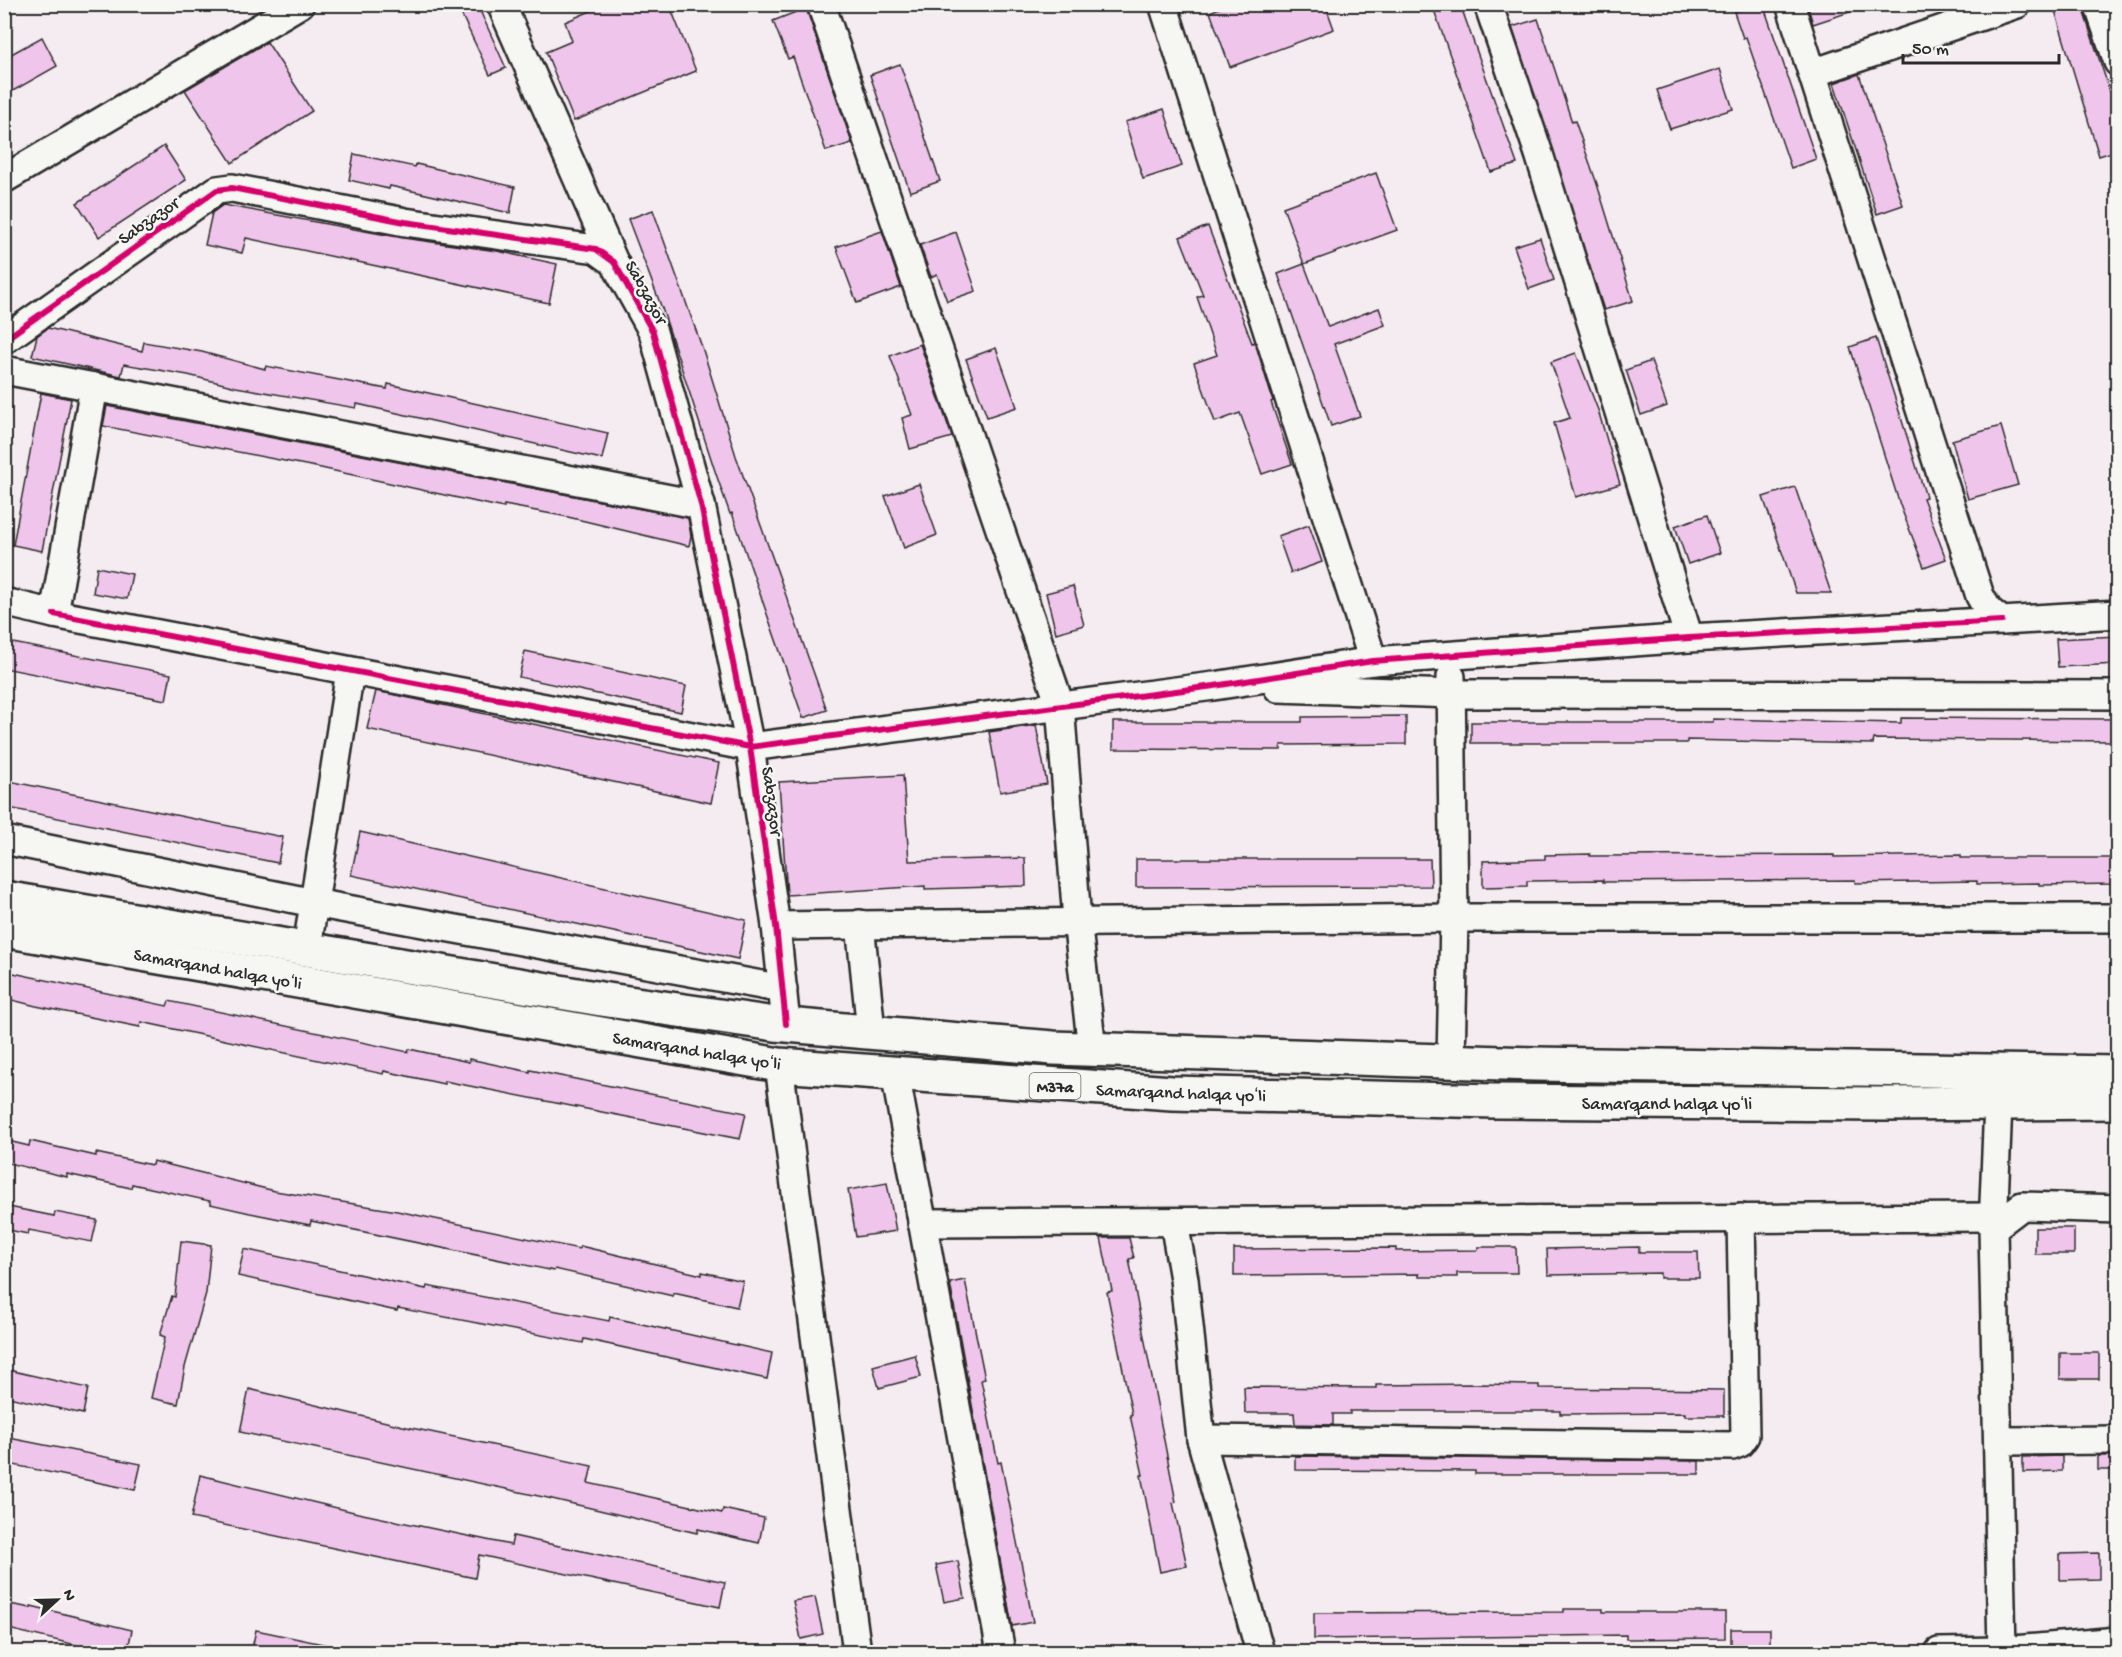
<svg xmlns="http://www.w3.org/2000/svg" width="2122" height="1657" viewBox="0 0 2122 1657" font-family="'Gochi Hand',sans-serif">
	<rect width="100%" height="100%" fill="#f5ecf1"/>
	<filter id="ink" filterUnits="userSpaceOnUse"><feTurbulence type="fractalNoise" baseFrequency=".0167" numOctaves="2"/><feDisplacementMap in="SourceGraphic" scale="12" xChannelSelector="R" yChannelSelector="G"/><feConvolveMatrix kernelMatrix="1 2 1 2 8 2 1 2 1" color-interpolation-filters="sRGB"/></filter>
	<g filter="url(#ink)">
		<!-- building -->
		<g fill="#f0c5eb" stroke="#2b2b2b" stroke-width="1.5">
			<path d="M469,4h8l29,64 -16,7 -31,-66z"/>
			<path d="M607,4h62l27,67 -122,50 -28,-69 26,-11 -7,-19z"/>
			<path d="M1229,4h96l9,25 -104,38 -20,-55z"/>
			<path d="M1449,4h11l57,160 -26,8 -57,-162z"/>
			<path d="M1758,4h5l53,155 -25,9 -45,-131 -3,1 -9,-26z"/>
			<path d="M1807,4h55v4l-49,16z"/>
			<path d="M2053,4h28l37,112v34l-19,6z"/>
			<path d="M806,8l46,135 -26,8 -33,-94 -5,2 -15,-38z"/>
			<path d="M1538,19l34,103 3,-1 22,63 36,117 -29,9 -92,-283z"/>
			<path d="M42,37l15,29 -53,30v-38z"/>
			<path d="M267,42l45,69 -80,52 -47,-73z"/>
			<path d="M900,64l40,117 -30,11 -40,-117z"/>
			<path d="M1720,69l13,40 -63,20 -13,-39z"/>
			<path d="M1859,74l44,131 -26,9 -43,-131z"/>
			<path d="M1164,109l18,57 -39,13 -18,-57z"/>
			<path d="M164,146l22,34 -87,57 -22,-34z"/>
			<path d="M354,154l61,13 1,-3 99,23 -5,26 -120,-27 -1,3 -40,-9z"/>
			<path d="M1376,173l21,57 -93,34 -21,-57z"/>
			<path d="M223,205l180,33 94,13 60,13 -8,39 -303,-65 -4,15 -37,-8 7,-32z"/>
			<path d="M653,210l50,140 33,106 91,254 -24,8 -71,-205 -2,1 -14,-40 -53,-163 -35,-92z"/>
			<path d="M1208,226l44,117 3,-1 18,59 -2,1 21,62 -30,10 -22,-61 -25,9 -21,-59 23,-8 -20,-58 6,-2 -23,-58z"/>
			<path d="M882,231l19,56 -44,16 -21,-56z"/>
			<path d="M956,232l20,59 -29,10 -10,-27 -6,3 -11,-32z"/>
			<path d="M1540,238l14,42 -25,9 -15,-43z"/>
			<path d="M1304,264l24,63 51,-19 6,17 -51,19 26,72 -29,10 -53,-152z"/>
			<path d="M48,328l94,23 2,-9 58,10 63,17 1,-3 121,23 1,-5 220,49 -6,26 -245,-55 -1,4 -120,-21 -48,-12 -64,-11 -3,12 -89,-20 5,-20z"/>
			<path d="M1876,338l50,159 -3,1 23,61 -22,8 -24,-62 -50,-158z"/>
			<path d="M920,344l32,93 -42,12 -8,-31 10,-3 -22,-59z"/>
			<path d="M996,348l21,59 -30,10 -21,-58z"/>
			<path d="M1576,353l22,57 22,74 -44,13 -22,-74 16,-5 -19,-56z"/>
			<path d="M1651,361l16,45 -26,9 -15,-45z"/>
			<path d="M41,393l30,6 -29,152 -29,-6z"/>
			<path d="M107,406l581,112 3,18 -2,10 -121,-29 -64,-12v3l-183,-40 -218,-42z"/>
			<path d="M2001,426l17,59 -50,14 -16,-59z"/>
			<path d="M919,484l18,51 -33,13 -19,-52z"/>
			<path d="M1795,487l36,106h-35l-33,-96z"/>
			<path d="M1707,515l13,38 -32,11 -13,-38z"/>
			<path d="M1309,525l13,37 -31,11 -13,-37z"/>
			<path d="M97,567l35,7 -5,25 -34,-6z"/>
			<path d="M1073,586l11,39 -28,8 -10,-40z"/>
			<path d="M2118,636v28l-60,3 -2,-28z"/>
			<path d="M8,642l163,32 -5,26 -162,-32z"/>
			<path d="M525,651l161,35 -5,26 -162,-35z"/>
			<path d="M376,691l343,72 -8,40 -344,-74z"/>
			<path d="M1406,716v28l-125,1v5l-168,-1v-27h189v-5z"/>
			<path d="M1901,718l217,1v22l-244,-2 -1,5 -186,-4v3h-216v-21h242v-3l188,4z"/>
			<path d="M1036,725l11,59 -47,8 -11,-60z"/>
			<path d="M903,775l6,86 116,-3 1,28 -101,3v-3l-138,9 -8,-113z"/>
			<path d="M4,780l279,57 -5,26 -274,-56z"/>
			<path d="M360,832l386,88 -8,39 -387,-84z"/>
			<path d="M1590,854v2l244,-1v2l127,-2v3h157v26l-79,1v-2l-62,1v-3l-122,2v-3l-252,2v-2l-76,1v5l-44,1v-26l62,-2v-4z"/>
			<path d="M1136,859h294l1,27 -295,1z"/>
			<path d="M4,971l163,35 2,-5 239,51 1,-3 60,13v-3l61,13v-2l216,43 -6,26 -296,-58v3l-60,-13 -1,3 -242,-52 -1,5 -104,-21 -32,-8z"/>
			<path d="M4,1140l25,6 1,-5 66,15v-3l56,12 1,-4 122,30 122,20 182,38 1,-3 122,29v-3l41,9 -6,26 -64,-14v3l-118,-27 -1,2 -243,-50 -1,4 -60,-12 -40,-9v-3l-78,-17 -1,4 -64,-14v3l-63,-15z"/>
			<path d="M887,1183l9,48 -40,6 -8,-47z"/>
			<path d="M4,1206l50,10 1,-4 42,8 -5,22 -63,-12 -1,4 -24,-5z"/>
			<rect x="2035" y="1228" width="39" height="26"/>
			<path d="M1101,1238h28l5,20 -5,1 47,243 -3,1 14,63 -27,6 -19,-97h2l-13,-60 2,-1 -25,-122 5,-1z"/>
			<path d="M181,1241l30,4 -5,48 -21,74 -7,37 -27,-6 14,-61 -5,-2 12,-39 3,1z"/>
			<path d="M1478,1247h38l1,26h-60v4h-38v-3l-185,2v-27l162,-1v3l82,-1z"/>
			<path d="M1639,1247v5h59l1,26h-39v-5l-112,2 -1,-26z"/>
			<path d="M244,1249l182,40 1,-3 182,35 1,-4 162,36 -5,26 -183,-40 -1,4 -185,-35 -1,3 -159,-35z"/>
			<path d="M965,1280l20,99 -4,1 17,83 3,-1 32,160 -21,4 -62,-343z"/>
			<rect x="2060" y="1353" width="39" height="26"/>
			<path d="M915,1355l6,22 -42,11 -6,-22z"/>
			<path d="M4,1369l84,19 -5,26 -79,-18z"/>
			<path d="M1477,1384l62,1v3l185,2v26h-39v-3l-125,1v-3h-210v3h-17v11l-38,-1 -1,-11h-49l-1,-26 132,1v-3z"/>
			<path d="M249,1389l158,38 185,39 -4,17 134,30 1,-4 41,9 -5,25 -61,-14 -1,4 -149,-35 -308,-66z"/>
			<path d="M4,1437l137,27 -6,26 -131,-27z"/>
			<path d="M1295,1456l404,5v13h-224v-3l-180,-1z"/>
			<path d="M2062,1456v15l-39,1v-15z"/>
			<rect x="2098" y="1456" width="20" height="14"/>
			<path d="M200,1475l158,38 153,32 2,-9 212,46 -5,25 -241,-52 -4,23 -284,-60z"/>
			<path d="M2099,1553v26l-39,1v-26z"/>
			<path d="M958,1561l7,37 -21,4 -8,-37z"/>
			<path d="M815,1597l8,37 -22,5 -8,-38z"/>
			<path d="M4,1603l27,5v-2l101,24 -5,23h-17l-106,-25z"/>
			<path d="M1564,1609h39v3h122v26l-99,1v-4l-312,4v-26l250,-1z"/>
			<rect x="1731" y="1629" width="39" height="24"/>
			<path d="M256,1630l72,15 -1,8h-76z"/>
		</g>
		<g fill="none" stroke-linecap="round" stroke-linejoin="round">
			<defs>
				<g id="minor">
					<path d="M501,4l113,258"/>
					<path d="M821,4l239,701 17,215 15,129"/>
					<path d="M1163,4l210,657"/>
					<path d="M1488,4l51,150 150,484"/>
					<path d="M1790,4l190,592 8,14 14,11 116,-7"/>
					<path d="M2098,4l20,58"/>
					<path d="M1813,73l204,-69"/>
					<path d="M4,179l296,-175"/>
					<path d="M4,340l213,-150 15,-2 173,34 191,27 18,13 39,70 48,173 49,242 26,179 10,98"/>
					<path d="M4,370l90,17 -40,227 -50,-12"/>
					<path d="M94,387l607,118"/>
					<path d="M54,614l696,133 464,-61 159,-25 316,-23 313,-17"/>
					<path d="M1451,677l3,241 -3,143"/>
					<path d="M1278,688l175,6 665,1"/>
					<path d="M4,840l310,63 469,86"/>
					<path d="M860,924l11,107"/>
					<path d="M776,926l678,-8h664"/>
					<path d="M307,948l43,-277"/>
					<path d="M779,1065l78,587"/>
					<path d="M895,1073l106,579"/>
					<path d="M1998,1103l-5,125 9,424"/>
					<path d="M1174,1222l10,57 17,160 59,213"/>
					<path d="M922,1223l1071,-6"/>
					<path d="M1993,1228l29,-22 96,3"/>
					<path d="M1201,1439l531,7 8,-3 5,-7 -4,-218"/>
					<path d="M1999,1441l119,-1"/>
					<path d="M1939,1652l63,-1 116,-10"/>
				</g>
				<g id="highway">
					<path d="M4,898l597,101 174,25 278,24 482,16 583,9"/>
					<path d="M4,930l775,135 393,28 322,8 390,3 234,-2"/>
				</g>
			</defs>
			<!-- minor casing -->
			<use href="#minor" stroke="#2b2b2b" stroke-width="32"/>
			<!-- highway casing -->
			<use href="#highway" stroke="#2b2b2b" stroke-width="38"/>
			<!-- minor -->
			<use href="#minor" stroke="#f6f6f2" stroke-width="27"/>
			<!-- highway -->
			<use href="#highway" stroke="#f6f6f2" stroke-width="33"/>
			<defs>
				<g id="cycleway">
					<path d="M4,340l213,-150 15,-2 173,34 191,27 18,13 39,70 48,173 49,242 26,179 10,98"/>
					<path d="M54,614l696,133 464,-61 159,-25 316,-23 313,-17"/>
				</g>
			</defs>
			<!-- cycleway casing -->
			<use href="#cycleway" stroke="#f6f6f2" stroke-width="10"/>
			<!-- cycleway -->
			<use href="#cycleway" stroke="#d6006c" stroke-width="6"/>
		</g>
	</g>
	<g text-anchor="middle" stroke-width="5" stroke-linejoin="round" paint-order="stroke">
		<!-- shield labels -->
		<rect fill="#f6f6f2" stroke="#686867" stroke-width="1.5" x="1029.5" y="1073" width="51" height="26" rx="4.5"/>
		<g font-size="16" font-weight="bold" fill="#2b2b2b">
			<text x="1055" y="1092">M37a</text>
		</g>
		<!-- street labels -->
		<g font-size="18" fill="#2b2b2b" stroke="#f6f6f2">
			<text transform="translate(148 220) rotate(-35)" y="6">Sabzazor</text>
			<text transform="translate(647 292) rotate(61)" y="6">Sabzazor</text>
			<text transform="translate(773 801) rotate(82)" y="6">Sabzazor</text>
			<text transform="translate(218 968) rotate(10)" y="6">Samarqand halqa yoʻli</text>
			<text transform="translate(697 1050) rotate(9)" y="6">Samarqand halqa yoʻli</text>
			<text transform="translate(1181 1092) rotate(2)" y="6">Samarqand halqa yoʻli</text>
			<text x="1667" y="1109">Samarqand halqa yoʻli</text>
		</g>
	</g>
	<!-- margin -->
	<rect width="2122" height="1657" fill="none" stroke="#f6f6f2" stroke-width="24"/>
	<rect x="12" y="12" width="2098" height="1633" fill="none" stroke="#2b2b2b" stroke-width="2" filter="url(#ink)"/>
	<!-- north arrow -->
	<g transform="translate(57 1600) rotate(68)" stroke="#f6f6f2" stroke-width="4.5" paint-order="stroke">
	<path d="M0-4.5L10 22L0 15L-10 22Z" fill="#2b2b2b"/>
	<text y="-9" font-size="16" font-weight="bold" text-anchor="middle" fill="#2b2b2b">N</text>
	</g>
	<!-- scale -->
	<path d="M1903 54v9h156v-9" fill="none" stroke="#2b2b2b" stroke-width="3"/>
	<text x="1912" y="54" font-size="18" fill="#2b2b2b" stroke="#f6f6f2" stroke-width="4.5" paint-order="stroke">50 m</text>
</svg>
